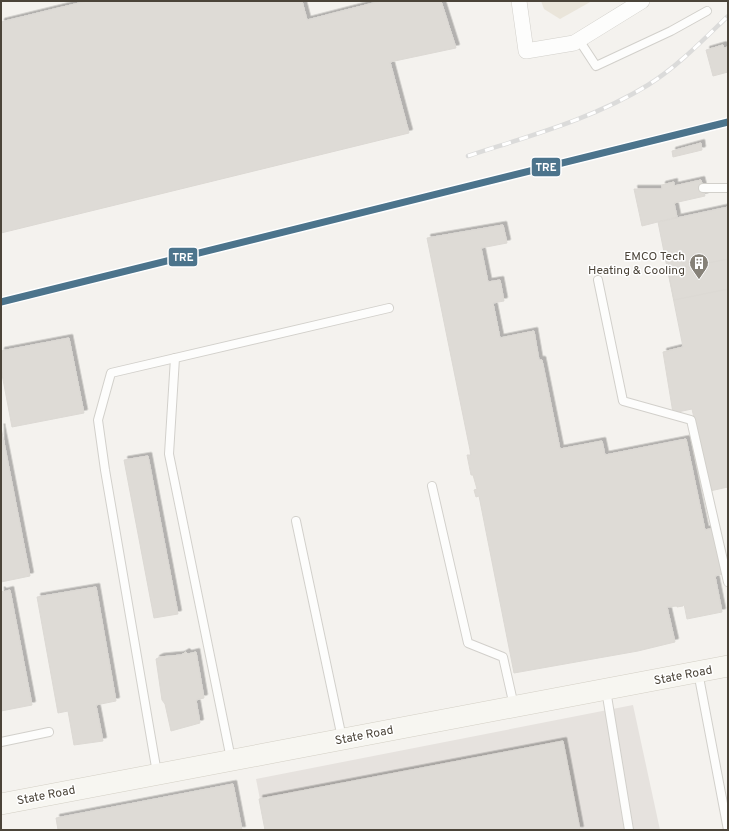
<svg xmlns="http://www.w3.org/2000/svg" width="729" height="831" viewBox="0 0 729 831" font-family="Overpass,sans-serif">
	<defs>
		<filter id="shadow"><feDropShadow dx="3.5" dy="-3.5" stdDeviation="0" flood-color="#0004"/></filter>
	</defs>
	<rect width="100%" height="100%" fill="#f4f2ee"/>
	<!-- industrial -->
	<path fill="#e6e2de" d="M633,705l27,125h-394l-10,-51z"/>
	<!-- education -->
	<path fill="#eae5da" d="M541,1h51l-32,18 -16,-10z"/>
	<!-- building -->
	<g fill="#dedbd6" stroke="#dcd9d4" filter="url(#shadow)">
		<path d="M87,1h215l5,19 74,-19h60l15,47 -66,14 19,71 -408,100v-211z"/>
		<path d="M723,45l1,3 4,-1v25l-15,4 -7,-26z"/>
		<path d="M701,143l1,7 -29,7 -1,-6z"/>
		<path d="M701,180l4,16 -31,7 3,14 -35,9 -8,-37h28v-4l12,-3v4z"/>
		<path d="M728,207v280l-18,4 -18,-82 -19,4 -10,-61 20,-5 -25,-125z"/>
		<path d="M503,225l4,18 -26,5 7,34 12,-2 4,21 -11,2 7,35 34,-7 5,29h3l18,89 42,-8 3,14 81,-16 19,91 9,-2 9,46 -8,2 7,36 -35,7 -3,-15 -1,2 -6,1v-1l-10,1 8,35 -37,9 -124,22 -35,-177 -3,1 -2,-7 3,-1 -4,-14h-2l-4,-20h4l-44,-217z"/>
		<path d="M728,259v30l-54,11 -6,-29z"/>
		<path d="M69,338l15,75 -72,14 -11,-58v-18z"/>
		<path d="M1,427l29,149 -29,6z"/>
		<path d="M148,456l30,158 -24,4 -30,-158z"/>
		<path d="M96,587l20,114 -20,4 7,36 -29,4 -6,-34 -10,2 -21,-116z"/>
		<path d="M1,590l2,2 7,-2 22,115 -31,6z"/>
		<path d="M186,652l2,2 8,-2 8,46 -8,2 4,23 -29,8 -6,-27 -3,-4 -6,-41 4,-2 21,-2z"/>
		<path d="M563,741l17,89h-315l-6,-31z"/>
		<path d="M233,784l9,46h-184l-2,-12z"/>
	</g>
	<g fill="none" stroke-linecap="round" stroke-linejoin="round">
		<defs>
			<g id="lane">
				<path d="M579,40l17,26 75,-35 36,-20"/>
				<path d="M703,188h25"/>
				<path d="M598,280l25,121 68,19 37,162"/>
				<path d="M175,358l-6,96 62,305"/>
				<path d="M432,486l36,157 35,14 11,49"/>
				<path d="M296,521l46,217"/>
				<path d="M698,672l30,158"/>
				<path d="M606,690l23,140"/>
				<path d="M1,742l48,-10"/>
				<path d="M157,773l-52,-303 -7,-50 13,-47 278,-65"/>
			</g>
			<path id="street" d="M519,1l7,50 48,-8 68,-42"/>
			<path id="secondary" d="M1,804l727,-138"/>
		</defs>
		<!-- lane casing -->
		<use href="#lane" stroke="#d2d0cb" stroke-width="10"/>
		<!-- street casing -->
		<use href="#street" stroke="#d2d0cb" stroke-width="16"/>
		<!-- secondary casing -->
		<use href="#secondary" stroke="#d3cfc5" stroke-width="22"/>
		<!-- lane -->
		<use href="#lane" stroke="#fdfdfc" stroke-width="8"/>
		<!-- street -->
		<use href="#street" stroke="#fdfdfc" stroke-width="15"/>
		<!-- secondary -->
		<use href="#secondary" stroke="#f7f6f1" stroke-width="21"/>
		<defs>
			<path id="rail" d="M468,156c61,-20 125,-37 180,-71 30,-19 55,-45 80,-69"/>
		</defs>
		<!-- rail casing -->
		<use href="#rail" stroke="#dbdbda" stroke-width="4.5"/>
		<!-- rail -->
		<use href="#rail" stroke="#fff" stroke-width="3" stroke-dasharray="9" stroke-linecap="butt"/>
		<defs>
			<path id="rail-1" d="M1,302l727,-180"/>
		</defs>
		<!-- rail-1 casing -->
		<use href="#rail-1" stroke="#fff" stroke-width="10"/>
		<!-- rail-1 -->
		<use href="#rail-1" stroke="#4c748c" stroke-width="7"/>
	</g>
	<!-- icons -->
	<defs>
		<symbol id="building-pin" viewBox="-11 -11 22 30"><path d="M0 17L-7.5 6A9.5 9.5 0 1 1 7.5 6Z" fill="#868178" stroke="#fff"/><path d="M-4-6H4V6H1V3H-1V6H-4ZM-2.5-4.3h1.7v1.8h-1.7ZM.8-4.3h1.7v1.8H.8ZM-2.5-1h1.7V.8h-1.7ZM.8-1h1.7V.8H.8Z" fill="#fff"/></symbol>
	</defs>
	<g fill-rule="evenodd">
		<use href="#building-pin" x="688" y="252" width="22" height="30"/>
	</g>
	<g text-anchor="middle" stroke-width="3" stroke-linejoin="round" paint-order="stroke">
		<!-- poi labels -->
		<g font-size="12" fill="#4b4439" stroke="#fff" text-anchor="end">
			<text x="685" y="260">EMCO Tech<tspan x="685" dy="14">Heating &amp; Cooling</tspan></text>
		</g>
		<!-- street labels -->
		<g font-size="12" fill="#4b4439" stroke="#fff">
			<text transform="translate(683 675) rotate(-11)" y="4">State Road</text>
			<text transform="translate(364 735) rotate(-11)" y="4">State Road</text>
			<text transform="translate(46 795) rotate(-11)" y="4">State Road</text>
		</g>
	</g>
	<g stroke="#fff" stroke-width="1.5">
		<rect x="531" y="157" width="30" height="20" rx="4" fill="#4c748c"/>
		<rect x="168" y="247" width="30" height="20" rx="4" fill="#4c748c"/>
	</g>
	<g font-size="11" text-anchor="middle" font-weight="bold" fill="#fff">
		<text x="546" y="171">TRE</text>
		<text x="183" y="261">TRE</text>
	</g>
	<!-- border -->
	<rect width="729" height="831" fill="none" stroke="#4b4439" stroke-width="4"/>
</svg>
